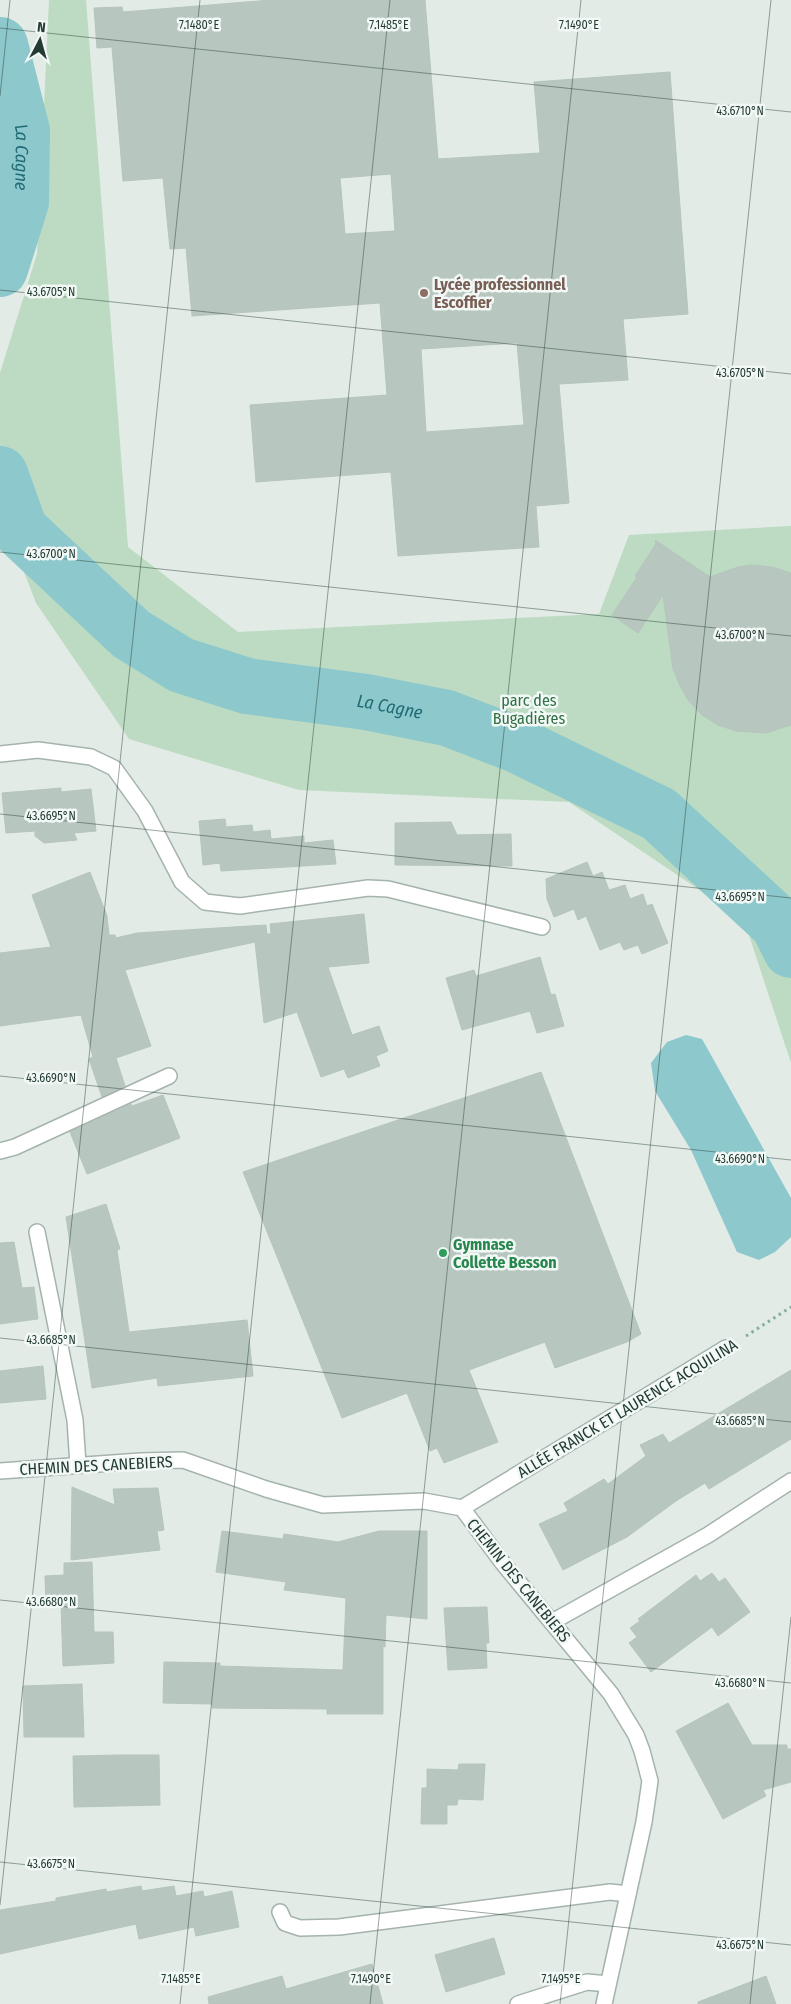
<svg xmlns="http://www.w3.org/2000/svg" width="791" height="2004" viewBox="0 0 791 2004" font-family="'Fira Sans Condensed',sans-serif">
	<rect width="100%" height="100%" fill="#e2ebe6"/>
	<!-- green -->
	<path fill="#bcdbc2" d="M49,0h37l42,547 110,85 361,-18 30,-79 162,-9v537l-47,-143 -175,-118 -270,-12 -170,-51 -93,-136 -36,-93v-137l37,-119z"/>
	<!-- water -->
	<path fill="#8dc8cd" d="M686,1035l16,4 89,159v39l-16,15 -16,8 -22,-8 -46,-102 -36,-59 -4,-28 16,-21z"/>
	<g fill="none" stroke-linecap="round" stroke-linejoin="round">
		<!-- river -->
		<g stroke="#8dc8cd" stroke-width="56">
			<path id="s1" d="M0,45l22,86 -1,71 -21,67"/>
			<path id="s2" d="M0,474l20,56 111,104 50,31 66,21 119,16 81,16 70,27 142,69 119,110 13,26"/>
		</g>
	</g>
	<!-- building -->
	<g fill="#b7c6bf" stroke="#b5c5bd" fill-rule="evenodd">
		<path d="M271,0h154l13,159 102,-6 -6,-71 136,-10 18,242 -65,5 5,61 -69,4 10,119 -33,3 3,41 -141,9 -7,-84 -135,10 -6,-77 137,-10 -7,-92 -188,13 -6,-68 -16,1 -7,-71 -40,3 -11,-134 -15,1 -3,-40 28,-1 1,5zM391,174l4,57 -50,3 -5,-56zM517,343l7,82 -98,7 -5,-83z"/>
		<path d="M655,540l55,37 28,-10 13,-2 21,2 19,6v152l-25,8 -30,-2 -18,-6 -16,-10 -14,-15 -8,-14 -7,-17 -10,-74 -25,38 -26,-18 25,-38 -2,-1 21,-32z"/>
		<path d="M61,788v4l30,-3 5,42 -22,2 3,7 -33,3 -9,-7v-5l-29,2 -4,-40z"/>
		<path d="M225,819l1,8 26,-2 1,7 17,-2 1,9 33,-3v7l29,-3 3,24 -115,7 -1,-8 -17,2 -4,-44z"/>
		<path d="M451,822l6,13 54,-1 1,32 -117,-1v-42z"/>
		<path d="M587,862l6,14 9,-4 7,18 16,-5 5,14 13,-5 4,12 5,-2 16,39 -26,11 -4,-9 -14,5 -4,-8 -20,8 -14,-34 -8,4 -4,-11 -20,8 -7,-18 -1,-20z"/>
		<path d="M90,872l17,44 2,19h6l1,3 21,-5 129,-8 1,9h4l-1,-10 94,-10 5,49 -41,4 24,68 27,-9 9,25 -12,5 4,10 -32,12 -4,-9 -23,8 -24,-65 -33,11 -9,-81 -130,28 26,76 -35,12 9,28 -23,11 -13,-38 4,-2 -12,-42 -81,11v-73l51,-6 -19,-52z"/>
		<path d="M540,957l11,38 4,-1 9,32 -27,7 -7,-22 -68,19 -16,-52 28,-8 2,6z"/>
		<path d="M541,1072l100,262 -14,8 -72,26 -10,-26 -76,28 29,72 -54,21 -7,-15 -7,3 -23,-58 -65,25 -99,-246z"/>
		<path d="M163,1095l17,43 -93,36 -17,-42 61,-28 1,2z"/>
		<path d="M106,1204l14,45 -3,1 12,82 118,-12 6,56 -95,10 -1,-8 -65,10 -26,-171z"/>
		<path d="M14,1242l8,46 12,-1 4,32 -38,5v-81z"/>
		<path d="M43,1366l3,33 -46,4v-32z"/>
		<path d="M791,1370v69l-82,50 -4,-6 -29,18 -49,36 -64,33 -24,-46 29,-13 -4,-8 40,-24 4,5 38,-28 -6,-11 23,-11 6,9z"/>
		<path d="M72,1487l43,18 -2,-16 45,-1 6,42 -7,1 3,19 -89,10z"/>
		<path d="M222,1531l61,8 1,-5 54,8 41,-11h48v88l-41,-4 -1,32 -2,-1v68h-56v-5l-115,-1v-4l-49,-1 1,-41 56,1v3l123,4 3,-72 -62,-8 2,-8 -70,-10z"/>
		<path d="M92,1562l2,70h19l1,31 -51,3 -2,-63 -15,1 -1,-28 19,-1v-12z"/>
		<path d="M712,1573l7,9 6,-4 25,34 -32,24 -6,-9 -61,45 -22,-29 8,-6 -7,-9 10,-7 -2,-2 58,-44 4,6z"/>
		<path d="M487,1607l2,36h-3l1,25 -39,2 -4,-62z"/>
		<path d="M82,1684l2,53h-60l-1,-51z"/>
		<path d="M728,1703l24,42h35v4h4v33l-28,8 3,6 -43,23 -47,-88z"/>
		<path d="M120,1755h39l1,50 -86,2 -1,-51z"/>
		<path d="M459,1764h26l-2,36 -25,-1 -1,6h-10v19h-26l1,-36h5v-19l31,1z"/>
		<path d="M141,1886l1,5 32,-5 2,10 27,-5 1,6 28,-6 7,36 -43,9 -2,-9 -55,12 -3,-15 -136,30v-44l56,-9v-3l50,-9 1,3z"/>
		<path d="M494,1938l11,36 -59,18 -11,-37z"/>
		<path d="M372,1964l11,40h-174l-1,-7 74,-21 4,13z"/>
		<path d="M766,1976l10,28h-78v-2z"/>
	</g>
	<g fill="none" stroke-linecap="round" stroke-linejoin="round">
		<defs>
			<g id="service">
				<path d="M0,1151l15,-4 154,-71"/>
				<path d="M37,1232l38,188 3,45"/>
				<path d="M462,1508l264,-160"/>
				<path d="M280,1912l5,11 15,5 39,-1 271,-35 18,2"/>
				<path d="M518,2004l69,-22 21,2"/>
			</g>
			<g id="minor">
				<path d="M0,754l38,-4 53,7 23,11 31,43 37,71 23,20 35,4 128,-18 20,1 154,38"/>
				<path d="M0,1471l141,-10 42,-1 83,29 57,16 101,-4 38,7 40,54 109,132 25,41 6,16 8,30 -6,41 -40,182"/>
				<path d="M552,1622l156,-87 83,-54"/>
			</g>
		</defs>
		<!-- service casing -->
		<use href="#service" stroke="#a5b3ad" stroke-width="18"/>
		<!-- minor casing -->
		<use href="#minor" stroke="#a5b3ad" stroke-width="18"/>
		<!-- path -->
		<path stroke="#84ad9d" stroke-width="3" stroke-dasharray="2.5 4" stroke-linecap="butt" d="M746,1336l45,-29"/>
		<!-- service -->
		<use href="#service" stroke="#fff" stroke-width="15"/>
		<!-- minor -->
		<use href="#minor" stroke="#fff" stroke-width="15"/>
	</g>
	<!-- ticks -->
	<path fill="none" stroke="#233b33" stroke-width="1" stroke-opacity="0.45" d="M0,28l791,84M0,96l10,-96M0,290l791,84M0,552l791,84M0,814l791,84M0,1076l791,84M0,1338l791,84M0,1600l791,83M0,1862l791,83M0,1905l200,-1905M180,2004l210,-2004M370,2004l211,-2004M560,2004l211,-2004M750,2004l41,-387"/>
	<!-- markers -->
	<circle fill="#8d6e63" stroke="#f2f8f5" stroke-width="2" cx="424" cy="293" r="5"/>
	<circle fill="#2e9e5b" stroke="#f2f8f5" stroke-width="2" cx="443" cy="1253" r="5"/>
	<g text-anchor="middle" stroke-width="5" stroke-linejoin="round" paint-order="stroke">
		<!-- education labels -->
		<g font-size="16" font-weight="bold" fill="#785e54" stroke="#f2f8f5" text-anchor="start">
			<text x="434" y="290">Lycée professionnel<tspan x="434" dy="18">Escoffier</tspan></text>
		</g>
		<!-- park labels -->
		<g font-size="16" fill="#2f7044" stroke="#f2f8f5">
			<text x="529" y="706">parc des<tspan x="529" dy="18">Bugadières</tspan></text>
		</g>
		<!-- leisure labels -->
		<g font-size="16" font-weight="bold" fill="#27864d" stroke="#f2f8f5" text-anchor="start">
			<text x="453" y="1250">Gymnase<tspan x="453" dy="18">Collette Besson</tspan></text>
		</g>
		<!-- street labels -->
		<g font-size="16" fill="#233b33" stroke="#f2f8f5">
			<text transform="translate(627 1408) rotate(-31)" y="6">ALLÉE FRANCK ET LAURENCE ACQUILINA</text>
			<text transform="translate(96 1465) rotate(-3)" y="6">CHEMIN DES CANEBIERS</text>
			<text transform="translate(519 1580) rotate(51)" y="6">CHEMIN DES CANEBIERS</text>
		</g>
		<!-- water labels -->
		<g font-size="18" font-style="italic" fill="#206c74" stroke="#f2f8f5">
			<text dy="6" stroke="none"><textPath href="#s1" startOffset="115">La Cagne</textPath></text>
			<text dy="6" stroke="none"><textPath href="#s2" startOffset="484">La Cagne</textPath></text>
		</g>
	</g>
	<g font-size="12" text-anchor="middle" fill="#233b33" stroke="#f2f8f5" stroke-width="5" stroke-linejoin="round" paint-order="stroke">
		<text x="199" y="29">7.1480°E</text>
		<text x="389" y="29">7.1485°E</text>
		<text x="579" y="29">7.1490°E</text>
		<text x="740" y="115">43.6710°N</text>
		<text x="51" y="296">43.6705°N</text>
		<text x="740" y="377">43.6705°N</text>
		<text x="51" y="558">43.6700°N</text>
		<text x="740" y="639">43.6700°N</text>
		<text x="51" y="820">43.6695°N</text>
		<text x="740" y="901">43.6695°N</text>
		<text x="51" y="1082">43.6690°N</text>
		<text x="740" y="1163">43.6690°N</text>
		<text x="51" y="1344">43.6685°N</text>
		<text x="740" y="1425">43.6685°N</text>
		<text x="51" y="1606">43.6680°N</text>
		<text x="740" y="1687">43.6680°N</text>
		<text x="51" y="1868">43.6675°N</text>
		<text x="740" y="1949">43.6675°N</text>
		<text x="181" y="1983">7.1485°E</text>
		<text x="371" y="1983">7.1490°E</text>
		<text x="561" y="1983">7.1495°E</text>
	</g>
	<!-- north arrow -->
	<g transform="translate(40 40) rotate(6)" stroke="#f2f8f5" stroke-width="4" paint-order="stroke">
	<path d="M0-4L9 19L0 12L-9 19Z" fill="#233b33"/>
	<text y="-8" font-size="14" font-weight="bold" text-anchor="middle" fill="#233b33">N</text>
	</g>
</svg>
